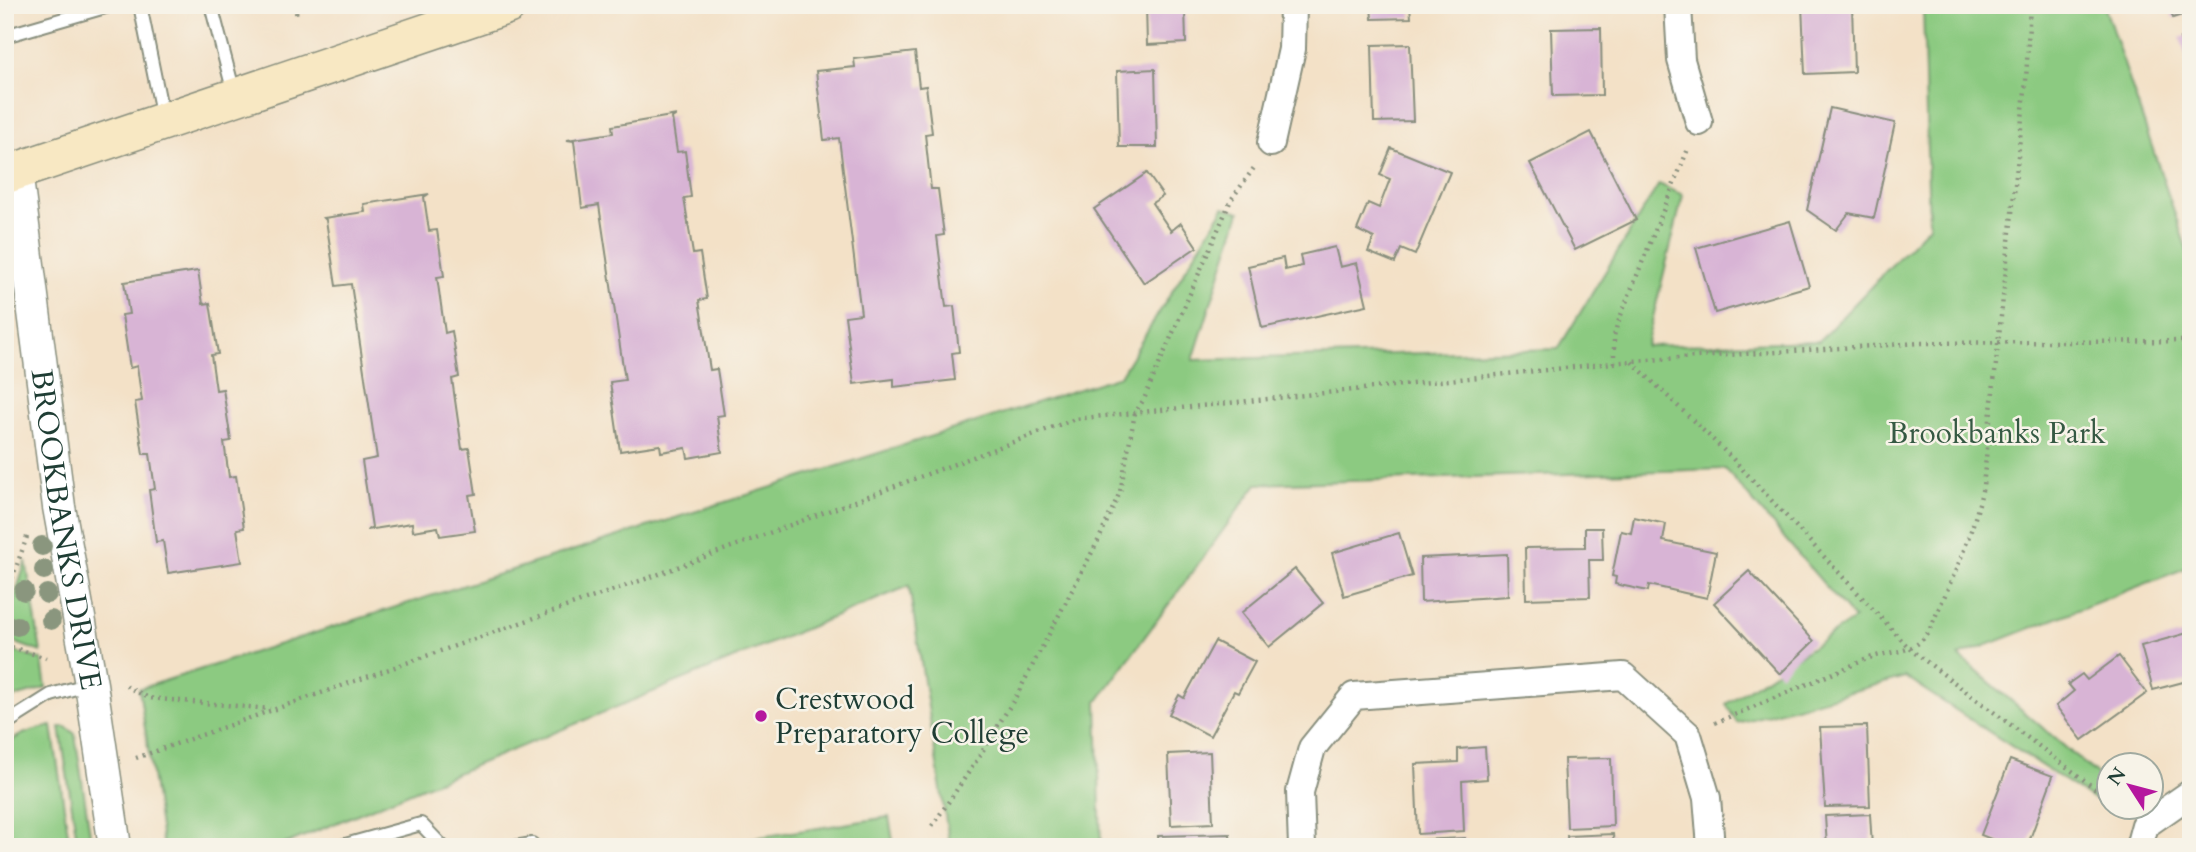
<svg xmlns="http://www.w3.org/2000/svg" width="2196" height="852" viewBox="0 0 2196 852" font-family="Cardo,serif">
	<rect width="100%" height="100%" fill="#f7f3e8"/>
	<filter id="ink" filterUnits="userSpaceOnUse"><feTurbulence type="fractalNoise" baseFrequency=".0143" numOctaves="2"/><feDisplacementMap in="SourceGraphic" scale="14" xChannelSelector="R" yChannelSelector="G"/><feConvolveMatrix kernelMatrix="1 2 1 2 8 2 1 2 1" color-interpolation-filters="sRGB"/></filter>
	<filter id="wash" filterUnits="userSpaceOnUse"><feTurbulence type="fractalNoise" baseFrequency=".00686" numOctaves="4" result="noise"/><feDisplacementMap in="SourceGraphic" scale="28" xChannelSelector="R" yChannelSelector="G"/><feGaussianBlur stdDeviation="1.57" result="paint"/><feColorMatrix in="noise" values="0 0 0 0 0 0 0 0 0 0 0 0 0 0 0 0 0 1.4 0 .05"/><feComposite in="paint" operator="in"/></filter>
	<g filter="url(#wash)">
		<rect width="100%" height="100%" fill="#f3e1c7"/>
		<!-- green -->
		<g fill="#8cca81" stroke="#56845a" stroke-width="2">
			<path d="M1923,5h181l87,257v304l-232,90 148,127 -13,17 -189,-123 -168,46 -11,-19 128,-85 -129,-150 -468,15 -160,218 4,145h-151l-41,-261 -631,261h-115l-24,-158 981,-313 104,-169 16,5 -47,148 365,-11 101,-165 24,11 -37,151 173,-5 110,-115z"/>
			<path d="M26,561l15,91 -36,-13v-11z"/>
			<path d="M6,649l36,11 4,28 -41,12z"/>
			<path d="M52,726l18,121h-65v-98c10,-16 29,-19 47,-23z"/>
			<path d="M60,727h6l9,7 17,113h-14z"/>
			<path d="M889,817l5,30h-197z"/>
		</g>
		<g id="blocks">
			<!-- building -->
			<g fill="#d8b4d5">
				<path d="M1146,5h39l1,38 -39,2z"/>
				<path d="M1371,5h39l1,13 -39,1z"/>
				<path d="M1802,5h50l2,67 -49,2z"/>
				<path d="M2169,5h22v7l-18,6z"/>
				<path d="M1601,28l1,67 -49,1 -2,-67z"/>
				<path d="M2191,34v35h-1l-10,-31z"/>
				<path d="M1410,44l3,77 -39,1 -2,-77z"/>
				<path d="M915,52l4,35 7,-1 6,47 -7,1 6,55h7l6,46 -7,1 9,71 8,-1 5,46 -7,1 3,27 -61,7v-8l-40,5 -9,-68 16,-2 -22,-176 -15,2 -8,-69 39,-4 -1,-8z"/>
				<path d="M1155,69l2,78h-38l-2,-76z"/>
				<path d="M1830,108l65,15 -21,95 -25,-5 -13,17 -29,-20z"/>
				<path d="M677,115l-5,3 5,34 8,-1 6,46 -7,1 9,56 7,-1 7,46 -8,1 11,70 7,-1 7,46 -7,1 5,36 -34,6 -2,-10 -25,4 -1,-7 -40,6 -10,-69 15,-2 -26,-175 -17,3 -8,-67 -7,-1 46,-7 -1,-7z"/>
				<path d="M1591,132l45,88 -61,30 -45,-87z"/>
				<path d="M1391,148l59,24 -35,83 -14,-6 -6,14 -27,-11 6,-14 -17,-8 11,-27 11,5 11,-29 -10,-4z"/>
				<path d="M1147,173l16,23 -11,7 19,28 10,-8 16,24 -53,36 -50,-74z"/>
				<path d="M429,194l-5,3 5,34 8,-1 7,46 -7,1 8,56 7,-2 7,46 -7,2 10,70 7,-1 7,46 -7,1 6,36 -35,5 -2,-9 -25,4 -1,-8 -45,7 5,-3 -10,-66 15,-3 -26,-174 -15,2 -10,-66 -2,-2 41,-6 -1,-8z"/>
				<path d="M1790,221l19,65 -94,27 -19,-65z"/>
				<path d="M1335,247l5,20 17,-4 10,42 -105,23 -14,-62 35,-8 2,12 17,-4 -2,-11z"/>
				<path d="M198,271l5,33 7,-1 8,51 -7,1 5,35 7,-1 8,52 -7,1 5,35 7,-1 8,52 -7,1 5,33 -74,11 -5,-32 -7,1 -7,-52 6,-1 -5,-35h-7l-8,-52 7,-1 -5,-35 -7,2 -8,-53 7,-1 -5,-32z"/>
				<path d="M1634,517l32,7 -3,17 53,11 -9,46 -58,-13 -1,6 -33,-7 1,-7 -4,-1 9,-45 10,2z"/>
				<path d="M1585,528h17l1,32h-14l1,37 -64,2 -1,-51 60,-1z"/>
				<path d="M1399,533l13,43 -68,20 -12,-43z"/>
				<path d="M1507,554l1,42 -87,6 -1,-44z"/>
				<path d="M1295,569l28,34 -54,44 -28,-34z"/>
				<path d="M1749,571l65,70 -34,33 -66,-71z"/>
				<path d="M2191,632v58l-4,-9 -34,9 -12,-44z"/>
				<path d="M1215,641l40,21 -17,31 -4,-2 -24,45 -41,-22 10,-19 5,3z"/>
				<path d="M2119,656l28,37 -65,47 -26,-34 18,-15 -6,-7 14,-10 5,6z"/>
				<path d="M1867,726l3,80 -45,1 -5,-80z"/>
				<path d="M1485,747l2,32 -25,2 2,50 -46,3 -3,-70 43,-2v-13z"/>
				<path d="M1210,752l3,71 -42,2 -3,-71z"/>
				<path d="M1611,758l2,68 -46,2 -3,-69z"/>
				<path d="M2010,760l43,16 -26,71h-16l-30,-12z"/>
				<path d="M1870,814l2,33h-45l-2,-31z"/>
				<path d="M1230,834l1,13h-72l-1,-11z"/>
				<path d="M1613,834l1,13h-46l-1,-11z"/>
				<path d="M1465,838v9h-47v-7z"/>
			</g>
		</g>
	</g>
	<g filter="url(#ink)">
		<use href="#blocks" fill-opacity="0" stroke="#898f7e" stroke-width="2"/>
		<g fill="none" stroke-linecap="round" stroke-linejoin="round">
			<defs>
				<g id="service">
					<path d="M140,5l23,113"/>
					<path d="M211,5l23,88"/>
					<path d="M5,36l107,-31"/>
					<path d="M5,724l46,-29 39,-11"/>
					<path d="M338,847l83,-23 22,23"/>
					<path d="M515,847l17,-3 1,3"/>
				</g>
				<g id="minor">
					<path d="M1678,5l3,55 18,62"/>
					<path d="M1271,143l21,-94 1,-44"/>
					<path d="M1302,847l-2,-55 12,-44 42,-52 269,-20 65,59 19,63 4,49"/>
					<path d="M2139,847l6,-22 46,-32"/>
				</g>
				<g id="tertiary">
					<path id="s1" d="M16,171l43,336 32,177 24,163"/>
				</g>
				<path id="secondary" d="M5,175l503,-170"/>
			</defs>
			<!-- service casing -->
			<use href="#service" stroke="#898f7e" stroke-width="16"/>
			<!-- minor casing -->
			<use href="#minor" stroke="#898f7e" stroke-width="30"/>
			<!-- tertiary casing -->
			<use href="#tertiary" stroke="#898f7e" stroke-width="35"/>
			<!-- secondary casing -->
			<use href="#secondary" stroke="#898f7e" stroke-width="40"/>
			<!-- path -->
			<g stroke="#898f7e" stroke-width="4.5" stroke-dasharray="2 5" stroke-linecap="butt">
				<path d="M295,5l2,13"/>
				<path d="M1632,362l100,96 179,192 197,148"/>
				<path d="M1614,363v-27l3,-11 71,-176"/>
				<path d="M5,598l23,-64"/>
				<path d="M5,645l41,13"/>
				<path d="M126,686l23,12 121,11"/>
				<path d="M1715,723l152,-64c25,-10 47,-3 62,-28 21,-48 44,-94 54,-145l43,-405 4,-76"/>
				<path d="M136,758l515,-181 424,-158 557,-58 289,-18 270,-2"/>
				<path d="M932,826l45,-66 41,-67 81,-154 21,-47 15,-79 9,-14 87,-199 25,-35"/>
			</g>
			<!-- service -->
			<use href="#service" stroke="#fff" stroke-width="12"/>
			<!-- minor -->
			<use href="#minor" stroke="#fff" stroke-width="26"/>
			<!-- tertiary -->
			<use href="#tertiary" stroke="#fff" stroke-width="32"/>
			<!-- secondary -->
			<use href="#secondary" stroke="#f8e8c3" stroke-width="37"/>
		</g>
		<!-- trees -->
		<g fill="#8a967e">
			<circle cx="42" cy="546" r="10"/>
			<circle cx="44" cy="570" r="10"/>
			<circle cx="24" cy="591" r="10"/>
			<circle cx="47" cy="594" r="10"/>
			<circle cx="51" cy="620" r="10"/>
			<circle cx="17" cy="626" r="10"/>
		</g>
	</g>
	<!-- markers -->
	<circle fill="#b5179e" stroke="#f7f3e8" stroke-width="2.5" cx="761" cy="716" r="7"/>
	<g text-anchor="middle" stroke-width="5" stroke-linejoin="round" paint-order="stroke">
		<!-- park labels -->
		<g font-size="30" fill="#355943" stroke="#f7f3e8">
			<text x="1997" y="443">Brookbanks Park</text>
		</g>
		<!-- street labels -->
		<g font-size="30" fill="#1f3d34" stroke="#f7f3e8">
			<text dy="10" stroke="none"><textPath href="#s1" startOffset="362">BROOKBANKS DRIVE</textPath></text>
		</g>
		<!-- poi labels -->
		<g font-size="30" fill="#1f3d34" stroke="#f7f3e8" text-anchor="start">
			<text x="775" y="709">Crestwood<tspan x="775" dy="34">Preparatory College</tspan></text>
		</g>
	</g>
	<!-- margin -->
	<rect width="2196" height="852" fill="none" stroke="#f7f3e8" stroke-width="28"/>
	<!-- north arrow -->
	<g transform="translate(2130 786) rotate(306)"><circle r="33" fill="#f7f3e8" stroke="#a1aaa0" stroke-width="2"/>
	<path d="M0-5L12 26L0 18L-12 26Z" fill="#b5179e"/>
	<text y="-10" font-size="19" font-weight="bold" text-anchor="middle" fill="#1f3d34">N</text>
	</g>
</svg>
